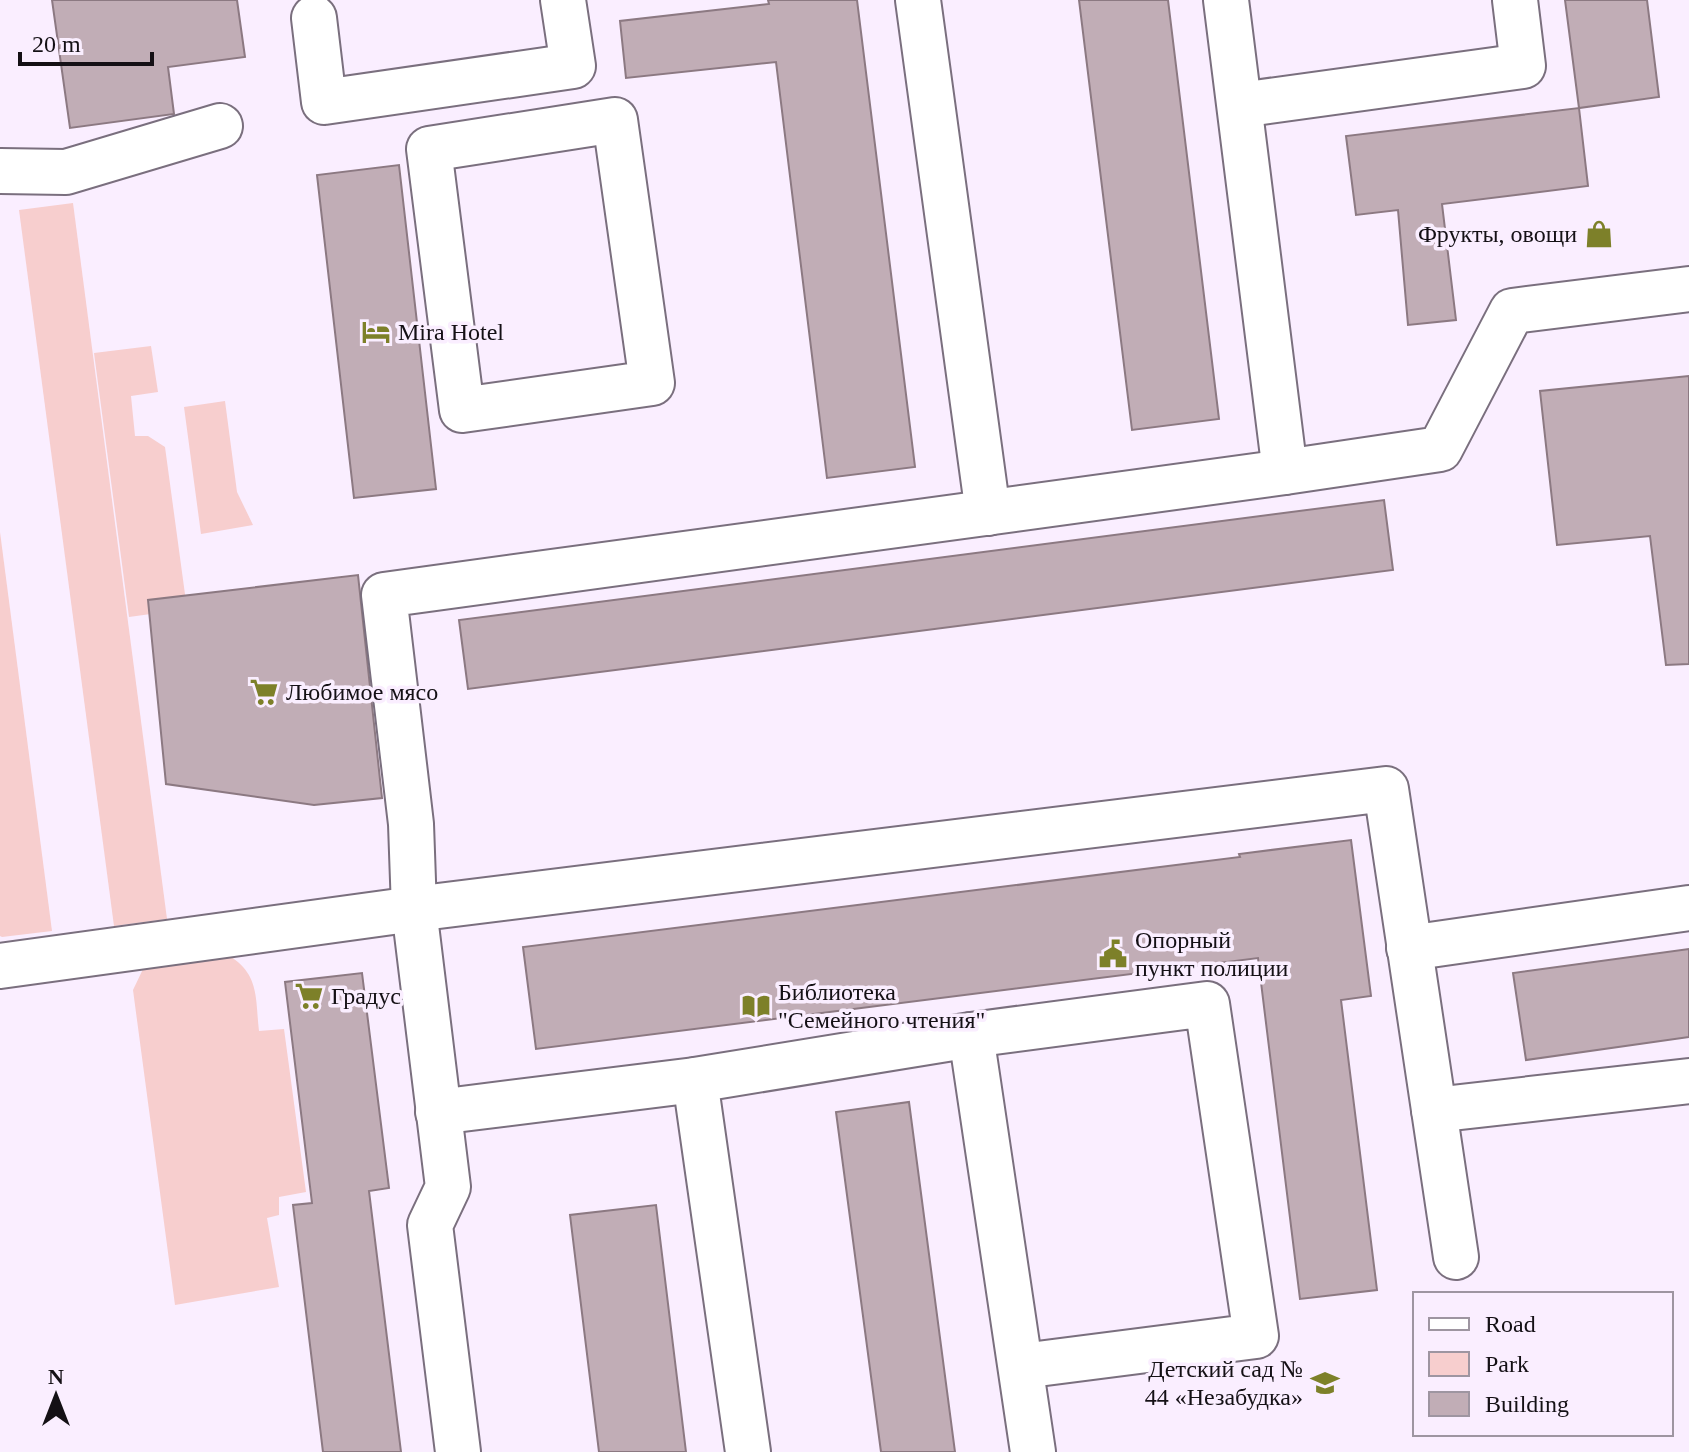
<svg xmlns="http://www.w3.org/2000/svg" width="1689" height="1452" viewBox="0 0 1689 1452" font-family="Georgia,serif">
	<rect width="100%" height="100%" fill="#faeeff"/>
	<!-- green -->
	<g fill="#f7cece">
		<path d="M73,203l94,716 -53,7 -95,-716z"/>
		<path d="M151,346l7,46 -27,4 4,40h13l17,11 22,162 -58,8 -35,-264z"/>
		<path d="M225,401l12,91 16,33 -52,9 -17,-127z"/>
		<path d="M0,532l52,399 -50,6 -2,-1z"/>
		<path d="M228,955c32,19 27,43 31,76l25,-2 22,163 -27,5v18l-12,3 12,69 -104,18 -42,-315 11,-23z"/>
	</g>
	<!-- building -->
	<g fill="#c1adb6" stroke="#8c7982" stroke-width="2">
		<path d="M52,0h185l8,57 -77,10 6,47 -104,14z"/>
		<path d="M768,0h89l58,467 -88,11 -51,-416 -150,16 -6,-57 149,-17z"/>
		<path d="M1079,0h89l51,419 -87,11z"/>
		<path d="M1565,0h82l12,97 -80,11z"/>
		<path d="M1579,108l9,78 -146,18 14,116 -48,5 -10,-115 -42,5 -10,-79z"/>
		<path d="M399,165l37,324 -82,9 -37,-323z"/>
		<path d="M1689,376v288l-23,1 -16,-129 -93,9 -17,-154z"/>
		<path d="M1384,500l9,70 -925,119 -9,-69z"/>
		<path d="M358,575l24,223 -68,7 -148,-21 -18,-184z"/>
		<path d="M1351,840l20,156 -30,4 36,290 -77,9 -42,-341 -722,91 -13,-102 717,-90 -1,-3z"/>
		<path d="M1689,949v88l-163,23 -13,-87z"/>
		<path d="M362,973l27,215 -20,3 32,261h-78l-30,-247 19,-2 -27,-221z"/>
		<path d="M909,1102l46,350h-74l-45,-340z"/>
		<path d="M656,1205l30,247h-87l-29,-237z"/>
	</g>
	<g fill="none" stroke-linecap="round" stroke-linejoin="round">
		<defs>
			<g id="minor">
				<path d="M918,0l70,513"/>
				<path d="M1226,0l59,472"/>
				<path d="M314,18l10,84 249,-36 -10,-66"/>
				<path d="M1240,105l283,-39 -8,-66"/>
				<path d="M615,120l37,263 -190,27 -33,-261z"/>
				<path d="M0,171l66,1 154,-46"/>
				<path d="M1409,948l280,-40"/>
				<path d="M0,966l414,-57 972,-120 70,468"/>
				<path d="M971,1035l62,417"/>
				<path d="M695,1080l53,372"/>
				<path d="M1434,1110l255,-29"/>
				<path d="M438,1112l257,-32 276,-45 236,-31 49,332 -234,30"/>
				<path d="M458,1452l-28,-227 18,-38 -34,-278 -3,-85 -27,-229 901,-123 155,-23 72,-138 177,-22"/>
			</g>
		</defs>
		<!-- minor casing -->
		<use href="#minor" stroke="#7a6f7e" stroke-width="48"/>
		<!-- minor -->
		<use href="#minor" stroke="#fff" stroke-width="44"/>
	</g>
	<!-- icons -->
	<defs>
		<symbol id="shop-bare" viewBox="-9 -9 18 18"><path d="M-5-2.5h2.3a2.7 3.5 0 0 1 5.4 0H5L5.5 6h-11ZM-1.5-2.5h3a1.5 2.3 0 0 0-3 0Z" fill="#7d8029" stroke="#faeeff" stroke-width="2.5" paint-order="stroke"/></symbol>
		<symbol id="hotel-bare" viewBox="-9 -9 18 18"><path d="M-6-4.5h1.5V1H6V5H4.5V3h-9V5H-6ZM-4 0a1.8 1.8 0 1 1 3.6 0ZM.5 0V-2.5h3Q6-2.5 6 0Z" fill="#7d8029" stroke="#faeeff" stroke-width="2.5" paint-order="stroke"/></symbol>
		<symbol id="supermarket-bare" viewBox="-9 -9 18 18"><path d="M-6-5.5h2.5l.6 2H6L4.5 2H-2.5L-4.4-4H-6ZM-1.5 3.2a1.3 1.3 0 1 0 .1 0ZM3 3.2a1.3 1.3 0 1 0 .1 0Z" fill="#7d8029" stroke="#faeeff" stroke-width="2.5" paint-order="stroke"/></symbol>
		<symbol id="civic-bare" viewBox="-9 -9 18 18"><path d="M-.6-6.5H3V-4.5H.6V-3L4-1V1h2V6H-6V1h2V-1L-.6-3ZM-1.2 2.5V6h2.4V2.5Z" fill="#7d8029" stroke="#faeeff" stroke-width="2.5" paint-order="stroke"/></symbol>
		<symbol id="library-bare" viewBox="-9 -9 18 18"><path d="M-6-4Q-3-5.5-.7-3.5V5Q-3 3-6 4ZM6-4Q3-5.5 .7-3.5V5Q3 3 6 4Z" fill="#7d8029" stroke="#faeeff" stroke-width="2.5" paint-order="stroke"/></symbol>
		<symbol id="school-bare" viewBox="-9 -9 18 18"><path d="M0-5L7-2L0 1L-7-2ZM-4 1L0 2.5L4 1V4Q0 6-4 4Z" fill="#7d8029" stroke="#faeeff" stroke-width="2.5" paint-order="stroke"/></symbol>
	</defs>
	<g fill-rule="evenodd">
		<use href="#shop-bare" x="1579" y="214" width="40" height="40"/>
		<use href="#hotel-bare" x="356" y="312" width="40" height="40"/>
		<use href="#supermarket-bare" x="244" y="672" width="40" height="40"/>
		<use href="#civic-bare" x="1093" y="934" width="40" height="40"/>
		<use href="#supermarket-bare" x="289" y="976" width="40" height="40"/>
		<use href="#library-bare" x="736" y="986" width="40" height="40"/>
		<use href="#school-bare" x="1305" y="1363" width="40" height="40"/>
	</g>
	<g text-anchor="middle" stroke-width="7" stroke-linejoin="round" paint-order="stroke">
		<!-- poi labels -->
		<g font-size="24" fill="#141015" stroke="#faeeff" text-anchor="start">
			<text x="1577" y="242" text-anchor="end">Фрукты, овощи</text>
			<text x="398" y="340">Mira Hotel</text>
			<text x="286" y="700">Любимое мясо</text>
			<text x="1135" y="948">Опорный<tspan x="1135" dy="28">пункт полиции</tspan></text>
			<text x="778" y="1000">Библиотека<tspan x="778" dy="28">"Семейного чтения"</tspan></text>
			<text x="331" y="1004">Градус</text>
			<text x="1303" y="1377" text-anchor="end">Детский сад №<tspan x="1303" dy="28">44 «Незабудка»</tspan></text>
		</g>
	</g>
	<!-- legend -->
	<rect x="1413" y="1292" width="260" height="144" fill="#faeeff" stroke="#9e95a1" stroke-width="2"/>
	<rect x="1429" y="1318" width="40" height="12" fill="#ffffff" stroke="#9e95a1" stroke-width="2"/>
	<text x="1485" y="1332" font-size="24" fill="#141015">Road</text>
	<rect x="1429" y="1352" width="40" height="24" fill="#f7cece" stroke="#9e95a1" stroke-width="2"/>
	<text x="1485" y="1372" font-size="24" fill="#141015">Park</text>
	<rect x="1429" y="1392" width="40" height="24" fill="#c1adb6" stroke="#9e95a1" stroke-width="2"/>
	<text x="1485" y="1412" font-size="24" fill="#141015">Building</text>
	<!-- north arrow -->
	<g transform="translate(56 1396)" stroke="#faeeff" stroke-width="6" paint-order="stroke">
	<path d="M0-6L14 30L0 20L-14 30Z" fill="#141015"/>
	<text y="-12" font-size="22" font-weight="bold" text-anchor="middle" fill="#141015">N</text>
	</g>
	<!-- scale -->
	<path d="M20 52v12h132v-12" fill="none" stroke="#141015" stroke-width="4"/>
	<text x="32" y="52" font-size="24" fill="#141015" stroke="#faeeff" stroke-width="6" paint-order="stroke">20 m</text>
</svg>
